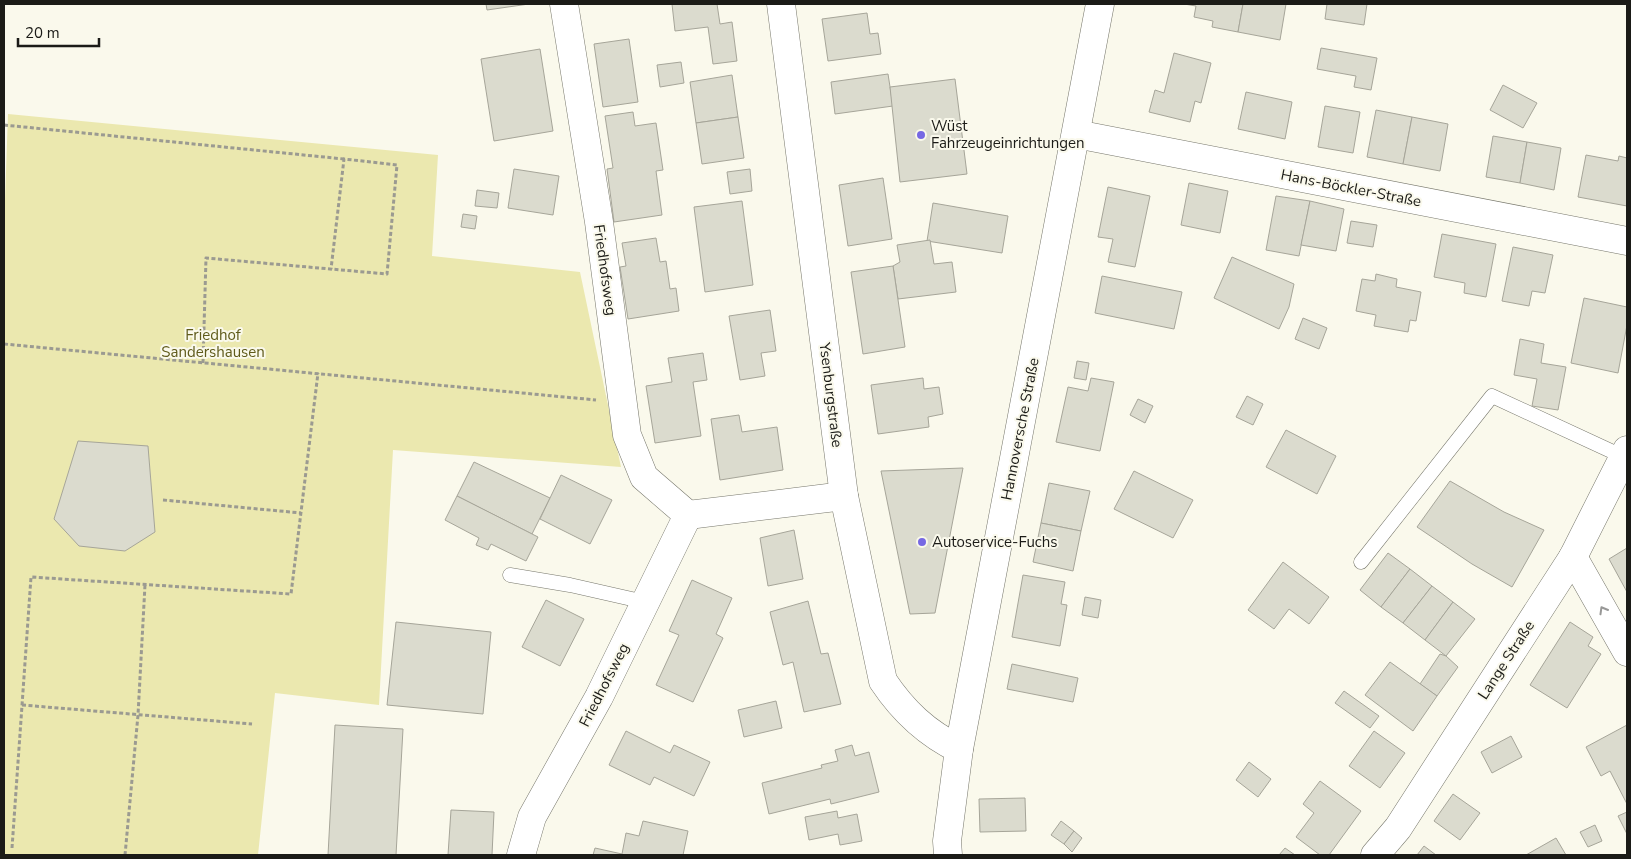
<svg xmlns="http://www.w3.org/2000/svg" width="1631" height="859" viewBox="0 0 1631 859" font-family="'Nunito Sans',sans-serif">
	<rect width="100%" height="100%" fill="#faf9ec"/>
	<!-- green -->
	<path fill="#ebe8af" d="M8,114l430,41 -6,101 148,16 41,195 -228,-17 -14,255 -104,-12 -17,162h-254v-627z"/>
	<!-- building -->
	<g fill="#dbdbce" stroke="#a6a599">
		<path d="M486,4h43l-42,6z"/>
		<path d="M672,4h45l3,20 12,-2 5,39 -24,3 -5,-37 -33,4z"/>
		<path d="M1184,4h59l-5,28 -26,-5 1,-6 -19,-4 2,-11z"/>
		<path d="M1243,4h43l-6,36 -42,-8z"/>
		<path d="M1327,4h40l-3,21 -39,-6z"/>
		<path d="M867,13l3,21 8,-1 3,21 -53,7 -6,-42z"/>
		<path d="M629,39l9,63 -35,5 -9,-63z"/>
		<path d="M1321,48l56,10 -6,32 -17,-3 2,-11 -39,-7z"/>
		<path d="M540,49l13,82 -59,10 -13,-82z"/>
		<path d="M1174,53l37,10 -10,40 -6,-2 -5,21 -41,-10 6,-22 9,3z"/>
		<path d="M681,62l3,21 -24,4 -3,-22z"/>
		<path d="M888,74l5,32 -58,8 -4,-32z"/>
		<path d="M732,75l6,42 -42,6 -6,-41z"/>
		<path d="M955,79l12,95 -67,8 -10,-95z"/>
		<path d="M1503,85l34,18 -14,25 -33,-18z"/>
		<path d="M1246,92l46,10 -7,37 -47,-10z"/>
		<path d="M1325,106l35,6 -7,41 -35,-6z"/>
		<path d="M1376,110l36,7 -9,47 -36,-7z"/>
		<path d="M633,112l2,14 21,-3 7,47 -7,1 6,44 -48,7 -7,-53 6,-1 -8,-52z"/>
		<path d="M738,117l6,41 -42,6 -6,-41z"/>
		<path d="M1412,117l36,7 -8,47 -37,-7z"/>
		<path d="M1493,136l34,6 -7,41 -34,-6z"/>
		<path d="M1527,142l34,6 -7,42 -34,-7z"/>
		<path d="M1586,155l32,6 1,-5 8,2v48l-49,-9z"/>
		<path d="M514,169l45,7 -6,39 -45,-7z"/>
		<path d="M750,169l2,22 -22,3 -3,-22z"/>
		<path d="M883,178l9,61 -44,7 -9,-61z"/>
		<path d="M1189,183l39,8 -8,42 -39,-8z"/>
		<path d="M1108,187l42,9 -15,71 -27,-5 5,-23 -15,-2z"/>
		<path d="M477,190l22,3 -2,15 -22,-2z"/>
		<path d="M1276,196l34,5 -11,55 -33,-6z"/>
		<path d="M742,201l11,84 -48,7 -11,-85z"/>
		<path d="M1310,201l34,8 -8,42 -35,-6z"/>
		<path d="M933,203l75,13 -6,37 -75,-12z"/>
		<path d="M463,214l14,2 -2,13 -14,-2z"/>
		<path d="M1351,221l26,4 -4,22 -26,-4z"/>
		<path d="M1442,234l54,10 -10,53 -22,-4 1,-10 -31,-6z"/>
		<path d="M656,238l4,24 6,-1 4,28 6,-1 3,23 -51,8 -8,-52 6,-1 -4,-23z"/>
		<path d="M930,240l4,24 18,-2 4,30 -58,7 -5,-33 7,-4 -3,-17z"/>
		<path d="M1513,247l40,8 -8,38 -13,-2 -3,15 -27,-5z"/>
		<path d="M1232,257l62,27 -5,23 -10,22 -65,-31z"/>
		<path d="M893,266l12,81 -42,7 -12,-82z"/>
		<path d="M1376,274l21,5 -1,8 25,5 -5,29 -6,-1 -2,12 -34,-6 2,-11 -20,-4 6,-32 13,2z"/>
		<path d="M1102,276l80,16 -8,37 -79,-16z"/>
		<path d="M1584,298l43,9v18l-9,48 -47,-10z"/>
		<path d="M770,310l6,41 -15,2 4,23 -25,4 -11,-64z"/>
		<path d="M1303,318l24,10 -8,21 -24,-10z"/>
		<path d="M1520,339l24,5 -3,19 25,4 -8,43 -26,-4 5,-27 -23,-4z"/>
		<path d="M703,353l4,27 -14,2 8,54 -46,7 -9,-57 26,-4 -4,-24z"/>
		<path d="M1077,361l12,2 -3,17 -12,-2z"/>
		<path d="M923,378l1,11 15,-2 4,27 -15,3 1,10 -51,7 -7,-49z"/>
		<path d="M1091,378l23,4 -14,69 -44,-9 12,-55 20,4z"/>
		<path d="M1247,396l16,8 -10,21 -17,-8z"/>
		<path d="M1138,399l15,7 -8,17 -15,-8z"/>
		<path d="M739,415l3,17 35,-5 6,43 -63,10 -9,-61z"/>
		<path d="M1286,430l50,26 -19,38 -51,-27z"/>
		<path d="M78,441l70,5 7,86 -30,19 -46,-5 -25,-27z"/>
		<path d="M474,462l76,36 -18,36 -75,-38z"/>
		<path d="M963,468l-28,145 -25,1 -29,-143z"/>
		<path d="M1134,471l59,29 -20,38 -59,-29z"/>
		<path d="M561,475l51,25 -22,44 -50,-25z"/>
		<path d="M1450,481l54,31 40,18 -32,57 -40,-23 -55,-37z"/>
		<path d="M1049,483l41,8 -9,40 -40,-8z"/>
		<path d="M457,496l81,41 -12,24 -35,-17 -3,6 -12,-5 3,-7 -34,-18z"/>
		<path d="M1041,523l40,8 -8,40 -40,-9z"/>
		<path d="M794,530l9,49 -35,7 -8,-48z"/>
		<path d="M1627,548v44l-18,-33z"/>
		<path d="M1388,553l22,16 -29,38 -21,-17z"/>
		<path d="M1283,562l46,35 -20,27 -20,-15 -15,20 -26,-19z"/>
		<path d="M1410,569l22,17 -29,37 -22,-16z"/>
		<path d="M1023,575l42,7 -4,22 6,1 -7,41 -48,-9z"/>
		<path d="M692,580l40,18 -16,36 7,4 -30,64 -37,-17 23,-50 -10,-4z"/>
		<path d="M1432,586l21,16 -28,38 -22,-17z"/>
		<path d="M1085,597l16,3 -3,18 -16,-3z"/>
		<path d="M546,600l38,19 -24,47 -38,-19z"/>
		<path d="M808,601l13,53 7,-1 13,51 -37,8 -11,-50 -10,3 -13,-53z"/>
		<path d="M1453,602l22,17 -29,37 -21,-16z"/>
		<path d="M396,622l95,10 -8,82 -96,-9z"/>
		<path d="M1570,622l23,15 -5,9 13,8 -34,54 -37,-23z"/>
		<path d="M1440,654l6,2 12,11 -21,29 -17,-12z"/>
		<path d="M1390,662l47,34 -24,35 -48,-36z"/>
		<path d="M1012,664l66,14 -5,24 -66,-13z"/>
		<path d="M1344,691l35,25 -9,12 -35,-25z"/>
		<path d="M776,701l6,27 -38,9 -6,-27z"/>
		<path d="M335,725l68,4 -7,126h-68z"/>
		<path d="M1627,725v79l-17,-33 -9,5 -15,-29z"/>
		<path d="M626,731l44,22 4,-8 36,17 -16,34 -40,-19 -4,8 -41,-20z"/>
		<path d="M1374,731l31,22 -25,35 -31,-22z"/>
		<path d="M1511,736l11,21 -30,16 -11,-21z"/>
		<path d="M852,745l3,11 14,-4 10,40 -48,12 -1,-5 -61,15 -7,-31 60,-15 -1,-3 17,-4 -3,-11z"/>
		<path d="M1249,762l22,17 -13,18 -22,-17z"/>
		<path d="M1320,781l41,30 -32,44h-9l-24,-18 18,-24 -11,-9z"/>
		<path d="M1453,794l27,19 -20,27 -26,-19z"/>
		<path d="M1025,798l1,33 -46,1 -1,-33z"/>
		<path d="M451,810l43,2 -2,43h-44z"/>
		<path d="M837,811l1,7 19,-4 5,27 -22,4 -2,-11 -29,6 -4,-23z"/>
		<path d="M1627,812v22l-9,-18z"/>
		<path d="M643,821l45,10 -5,24h-90l2,-7 27,6 4,-21 13,3z"/>
		<path d="M1061,821l13,10 -10,13 -13,-9z"/>
		<path d="M1595,825l7,16 -14,6 -8,-15z"/>
		<path d="M1074,831l8,7 -10,14 -8,-8z"/>
		<path d="M1556,838l10,17h-40z"/>
		<path d="M1424,846l12,9h-19z"/>
		<path d="M1285,848l10,7h-16z"/>
	</g>
	<g fill="none" stroke-linecap="round" stroke-linejoin="round">
		<defs>
			<g id="service">
				<path d="M1361,562l131,-166 132,61"/>
				<path d="M510,575l60,10 75,17"/>
			</g>
			<g id="minor">
				<path d="M1076,134l551,107"/>
				<path d="M688,515l156,-19"/>
				<path d="M1573,557l54,95"/>
				<path d="M521,855l11,-38 67,-120 89,-182 -44,-38 -17,-42 -28,-213 -35,-218"/>
				<path d="M1375,855l23,-27 175,-271 54,-107"/>
			</g>
			<path id="tertiary" d="M781,4l63,492 39,185c20,30 43,52 76,68"/>
			<path id="secondary" d="M948,855l-1,-14 12,-92 141,-745"/>
		</defs>
		<!-- service casing -->
		<use href="#service" stroke="#77776c" stroke-width="15"/>
		<!-- minor casing -->
		<use href="#minor" stroke="#77776c" stroke-width="29"/>
		<!-- tertiary casing -->
		<use href="#tertiary" stroke="#77776c" stroke-width="29"/>
		<!-- secondary casing -->
		<use href="#secondary" stroke="#77776c" stroke-width="29"/>
		<!-- path -->
		<g stroke="#9b9a91" stroke-width="3" stroke-dasharray="4 2.5" stroke-linecap="butt">
			<path d="M4,125l340,34"/>
			<path d="M4,344l592,56"/>
			<path d="M203,363l3,-105 181,16 10,-109 -53,-6 -13,110"/>
			<path d="M163,500l138,13"/>
			<path d="M22,705l230,19"/>
			<path d="M12,848l19,-271 260,17 27,-221"/>
			<path d="M125,855l13,-140 7,-130"/>
		</g>
		<!-- service -->
		<use href="#service" stroke="#fff" stroke-width="14"/>
		<!-- minor -->
		<use href="#minor" stroke="#fff" stroke-width="28"/>
		<!-- tertiary -->
		<use href="#tertiary" stroke="#fff" stroke-width="28"/>
		<!-- secondary -->
		<use href="#secondary" stroke="#fff" stroke-width="28"/>
	</g>
	<!-- one-way arrows -->
	<defs><path id="oneway-chevron" d="M-2-3.5L2.5 0L-2 3.5" fill="none" stroke-width="1.6" stroke-linecap="round" stroke-linejoin="round" transform="scale(1.25)"/></defs>
	<use stroke="#989897" href="#oneway-chevron" transform="translate(1603 610) rotate(-120)"/>
	<!-- markers -->
	<g fill="#7668e3" stroke="#faf9ec" stroke-width="2">
		<circle cx="921" cy="135" r="5"/>
		<circle cx="922" cy="542" r="5"/>
	</g>
	<g text-anchor="middle" stroke-width="4" stroke-linejoin="round" paint-order="stroke">
		<!-- poi labels -->
		<g font-size="15" fill="#1b1b17" stroke="#faf9ec" text-anchor="start">
			<text x="931" y="131">Wüst<tspan x="931" dy="17">Fahrzeugeinrichtungen</tspan></text>
			<text x="932" y="547">Autoservice-Fuchs</text>
		</g>
		<!-- street labels -->
		<g font-size="15" fill="#1b1b17" stroke="#faf9ec">
			<text transform="translate(1351 188) rotate(11)" y="5">Hans-Böckler-Straße</text>
			<text transform="translate(605 270) rotate(82)" y="5">Friedhofsweg</text>
			<text transform="translate(831 395) rotate(83)" y="5">Ysenburgstraße</text>
			<text transform="translate(1020 429) rotate(-79)" y="5">Hannoversche Straße</text>
			<text transform="translate(1506 660) rotate(-57)" y="5">Lange Straße</text>
			<text transform="translate(604 685) rotate(-63)" y="5">Friedhofsweg</text>
		</g>
		<!-- park labels -->
		<g font-size="15" fill="#5f5a1a" stroke="#faf9ec">
			<text x="213" y="340">Friedhof<tspan x="213" dy="17">Sandershausen</tspan></text>
		</g>
	</g>
	<!-- border -->
	<rect width="1631" height="859" fill="none" stroke="#1b1b17" stroke-width="10"/>
	<!-- scale -->
	<path d="M18 38v8h81v-8" fill="none" stroke="#1b1b17" stroke-width="2.5"/>
	<text x="25" y="38" font-size="15" fill="#1b1b17" stroke="#faf9ec" stroke-width="4" paint-order="stroke">20 m</text>
</svg>
